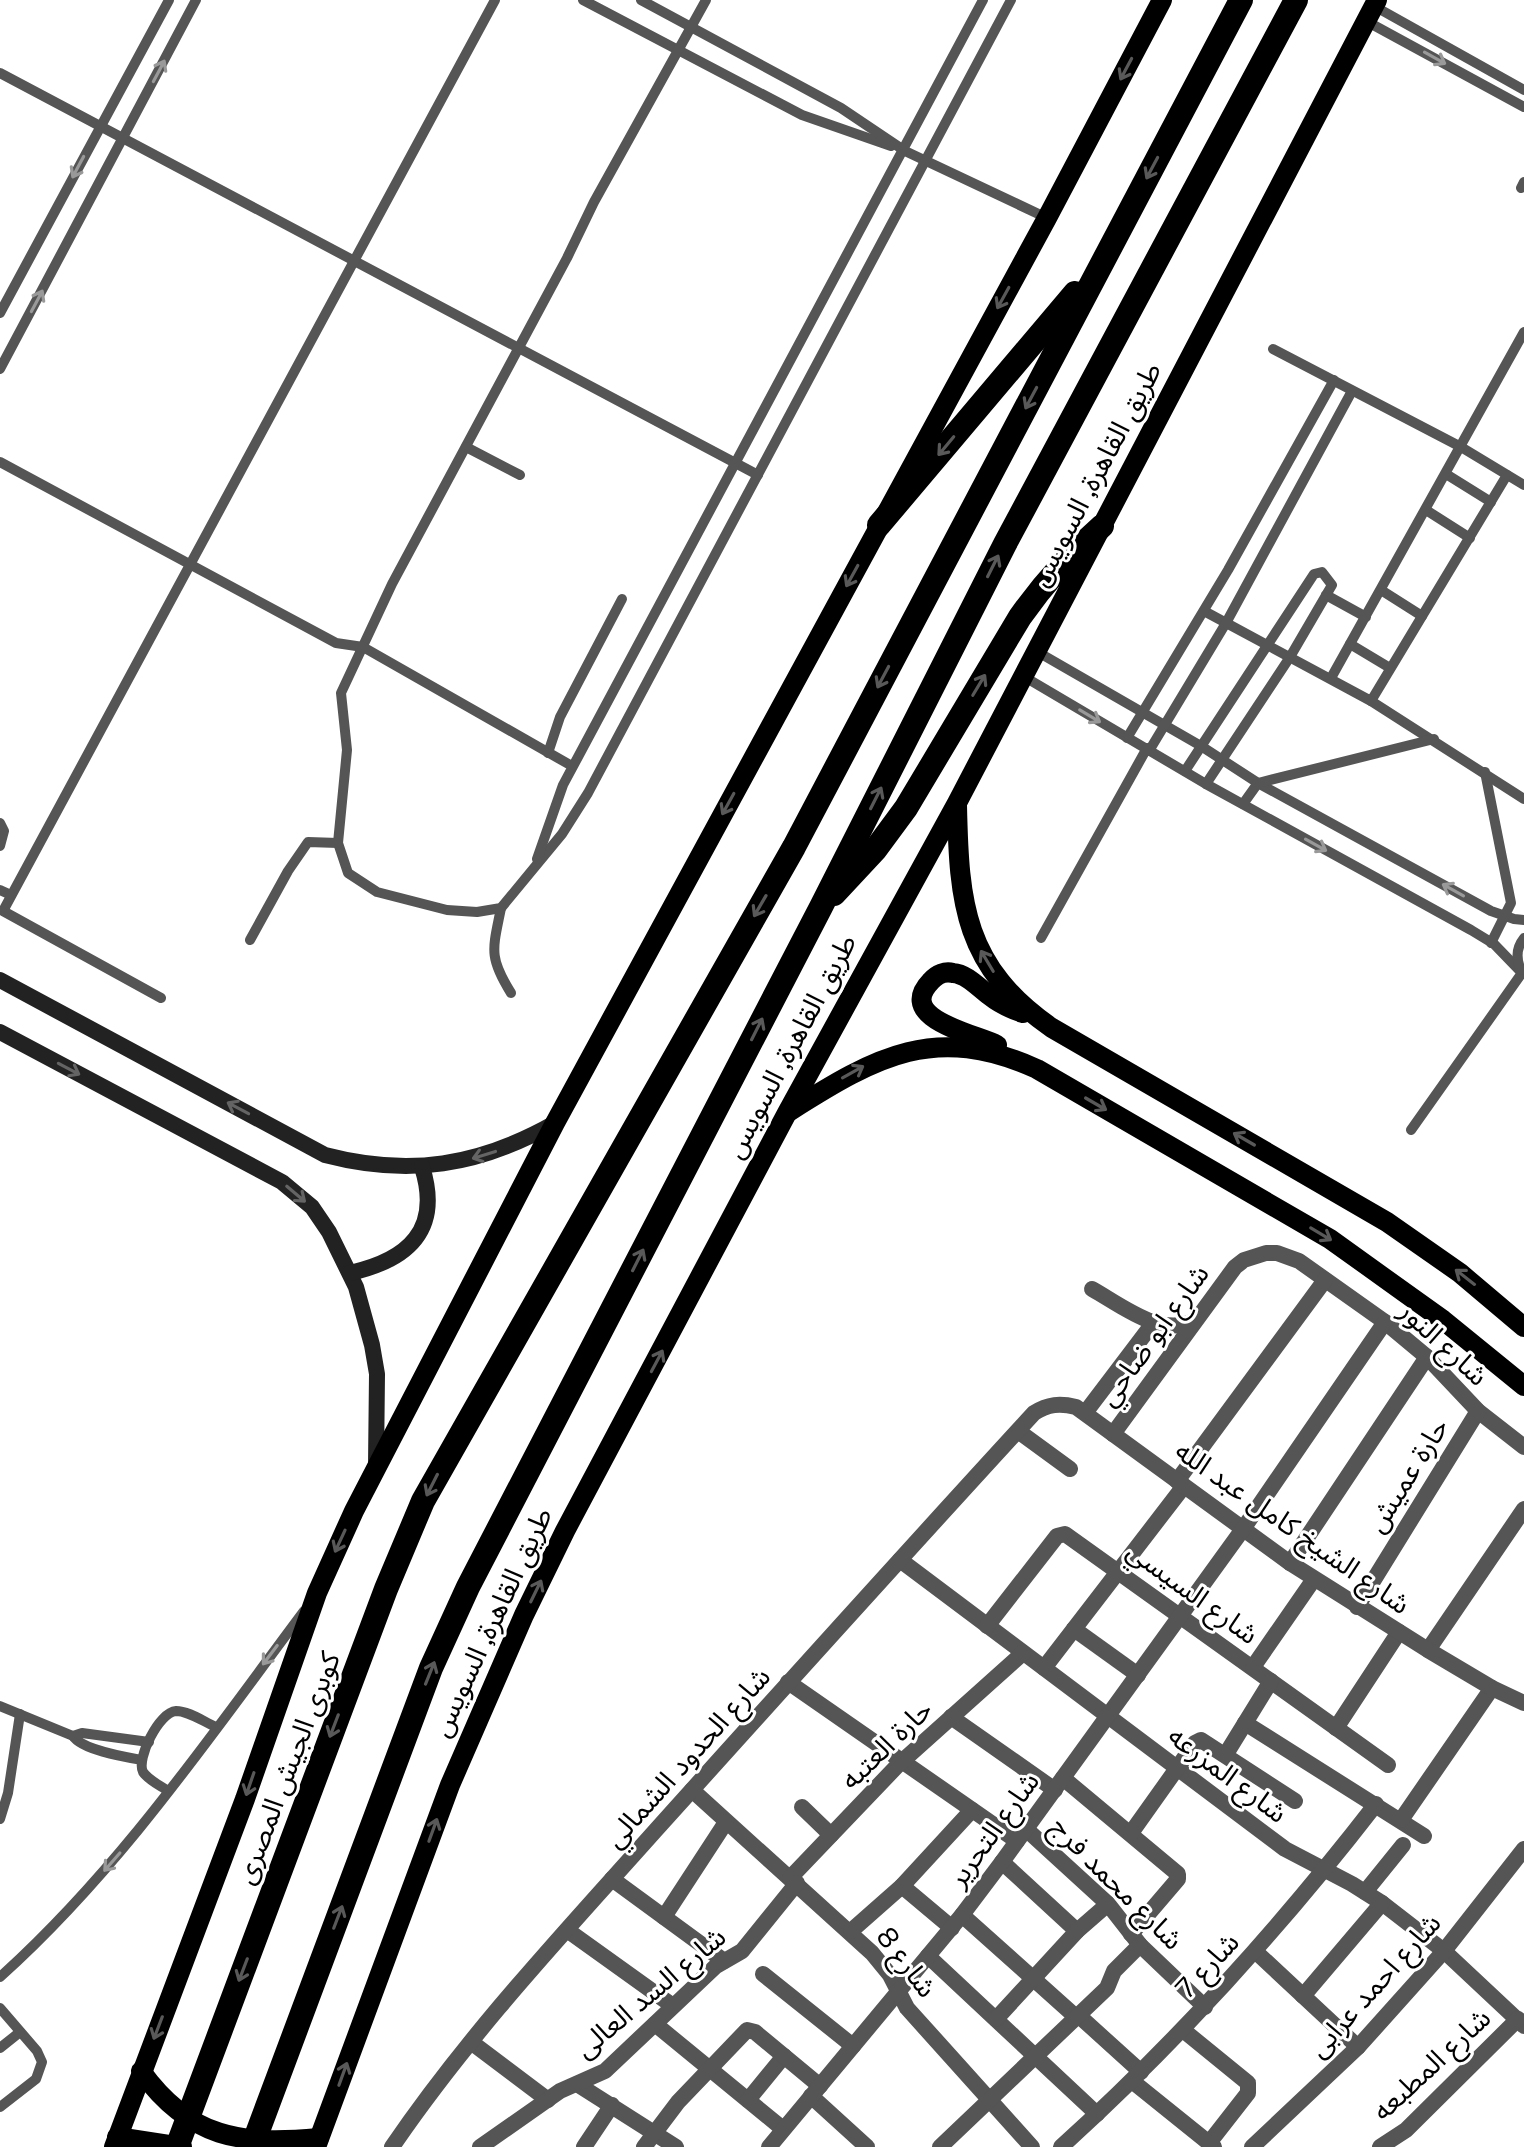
<svg xmlns="http://www.w3.org/2000/svg" width="1524" height="2147" viewBox="0 0 1524 2147" font-family="'Space Grotesk','Noto Sans Arabic',sans-serif">
	<rect width="100%" height="100%" fill="#fff"/>
	<g fill="none" stroke-linecap="round" stroke-linejoin="round">
		<!-- lane -->
		<g stroke="#555" stroke-width="10">
			<path d="M583,0l219,115 89,31"/>
			<path d="M641,0l200,108 64,43 142,67"/>
			<path d="M706,0l-112,202 -27,56 -175,326 -51,109 6,57 -9,93 10,30 29,19 70,18 30,2 24,-4 61,-74 26,-41 423,-793"/>
			<path d="M1374,6l150,84"/>
			<path d="M1366,21l158,86"/>
			<path d="M0,73l758,402"/>
			<path d="M1521,188l3,-6"/>
			<path d="M0,313l169,-313"/>
			<path d="M1273,349l188,98 63,38"/>
			<path d="M0,369l196,-369"/>
			<path d="M466,447l54,28"/>
			<path d="M0,462l336,181 27,4 209,119"/>
			<path d="M1446,474l45,28"/>
			<path d="M1426,510l44,28"/>
			<path d="M1381,590l41,26"/>
			<path d="M1326,595l40,22"/>
			<path d="M1204,611l167,90 136,-226"/>
			<path d="M1350,644l40,24"/>
			<path d="M1036,651l165,95 57,37 233,128 23,8 10,1"/>
			<path d="M1023,676l183,108 265,146 23,14 28,29 -111,157"/>
			<path d="M1331,678l193,-346"/>
			<path d="M1371,701l153,98"/>
			<path d="M1127,738l101,-168 106,-190"/>
			<path d="M1149,751l77,-128 126,-232"/>
			<path d="M548,753l12,-36 62,-118"/>
			<path d="M1185,771l129,-197 8,-2 10,13 -42,72 -84,127"/>
			<path d="M1485,772l26,131 -20,40"/>
			<path d="M1243,804l15,-21 176,-44"/>
			<path d="M0,823l4,8 -4,15"/>
			<path d="M537,859l26,-74 420,-785"/>
			<path d="M0,890l11,5"/>
			<path d="M501,908c-8,41 -13,48 10,85"/>
			<path d="M1041,938l106,-190"/>
			<path d="M250,940l38,-69 20,-29 30,1"/>
			<path d="M1521,970c-5,-11 -5,-22 3,-32"/>
			<path d="M161,998l-158,-87 492,-911"/>
			<path d="M0,1706l73,30c9,14 52,21 69,24"/>
			<path d="M73,1736l9,-3 67,9"/>
			<path d="M168,1791c-7,-5 -20,-11 -25,-19 -7,-13 16,-60 33,-61 13,0 28,11 40,16"/>
			<path d="M0,1819l8,-26 12,-79"/>
			<path d="M0,1977c119,-107 209,-239 304,-366"/>
			<path d="M0,2008l37,43 5,11 -6,17 -36,28"/>
			<path d="M0,2048l20,-16"/>
		</g>
		<!-- street -->
		<g stroke="#555" stroke-width="16">
			<path d="M1092,1289c29,16 70,50 103,31"/>
			<path d="M1085,1413l69,-91"/>
			<path d="M1018,1431l52,38"/>
			<path d="M1113,1434l122,-167 9,-7 22,-7h11l22,8 86,61 42,35 51,54 46,36"/>
			<path d="M1177,1481l148,-201"/>
			<path d="M900,1560l385,289 67,35 30,19 62,48 80,75"/>
			<path d="M1290,1563l137,-206"/>
			<path d="M1357,1607l121,-196"/>
			<path d="M987,1626l70,-90 8,-2 323,231"/>
			<path d="M1074,1629l64,46"/>
			<path d="M1428,1650l96,-141"/>
			<path d="M1253,1667l61,-88"/>
			<path d="M1044,1668l140,-182"/>
			<path d="M788,1682l229,159"/>
			<path d="M951,1717l104,73"/>
			<path d="M1245,1723l179,113"/>
			<path d="M1336,1728l63,-96"/>
			<path d="M1226,1754l45,-73"/>
			<path d="M1063,1778l115,96v5l-47,55"/>
			<path d="M692,1790l180,163 18,22 17,33 125,139"/>
			<path d="M802,1807l29,28"/>
			<path d="M1401,1820l91,-132"/>
			<path d="M1026,1829l82,75 32,41 65,62"/>
			<path d="M1131,1833l64,-90 6,-3 94,61"/>
			<path d="M1002,1862l75,69"/>
			<path d="M790,1878l108,-113 125,-112"/>
			<path d="M612,1879l112,82"/>
			<path d="M902,1886l50,42"/>
			<path d="M1365,1892l38,-47"/>
			<path d="M962,1915l114,102"/>
			<path d="M664,1917l62,-95"/>
			<path d="M567,1930l106,76"/>
			<path d="M851,1931l51,-45 70,-76"/>
			<path d="M1256,1952l102,95"/>
			<path d="M928,1956l169,158"/>
			<path d="M763,1974l90,72"/>
			<path d="M1303,1996l79,-93"/>
			<path d="M1078,2015l63,57"/>
			<path d="M996,2019l81,-88 31,-27"/>
			<path d="M655,2024l128,105"/>
			<path d="M1183,2030l65,53v10l-39,50"/>
			<path d="M471,2042l77,58"/>
			<path d="M1132,2081l82,66"/>
			<path d="M577,2084l99,63"/>
			<path d="M811,2096l56,51"/>
			<path d="M748,2100l36,-44"/>
			<path d="M392,2147c77,-113 172,-214 263,-316 126,-140 252,-280 379,-418 14,-9 26,-10 42,-6l214,156 138,87 64,38 32,15"/>
			<path d="M480,2147l80,-56 45,-20 111,-105 26,-15 55,-68"/>
			<path d="M584,2147l28,-42"/>
			<path d="M644,2147l34,-45 69,-72 8,2 65,54"/>
			<path d="M769,2147l193,-232 40,-53 241,-333 142,-207"/>
			<path d="M940,2147l167,-159 7,-17 26,-26"/>
			<path d="M1061,2147c116,-105 219,-219 315,-343"/>
			<path d="M1252,2147l106,-100 86,-96 80,-102"/>
			<path d="M1380,2147l26,-17 112,-111"/>
		</g>
		<!-- secondary -->
		<g stroke="#222" stroke-width="16">
			<path d="M0,980l325,175c84,22 154,11 230,-32"/>
			<path d="M0,1032l282,150 30,25 17,25 27,55 16,58 5,29 -1,91"/>
			<path d="M350,1273c58,-13 92,-43 72,-106"/>
		</g>
		<!-- primary -->
		<g stroke="#000" stroke-width="20">
			<path d="M957,805c2,99 7,162 95,223l335,194 73,51 64,54"/>
			<path d="M997,1045c-21,-11 -103,-26 -66,-64 6,-7 14,-10 22,-8 14,1 26,15 37,23 10,8 21,13 33,17"/>
			<path d="M790,1111c87,-55 145,-88 247,-42l293,170 113,81 81,66"/>
			<path d="M141,2071c49,68 100,74 178,67"/>
			<path d="M117,2137l65,10"/>
			<path d="M114,2147l131,-348 72,-206 37,-82 201,-388 492,-905 115,-218"/>
			<path d="M316,2147l134,-362 74,-170 41,-84 222,-418 170,-310 420,-803"/>
		</g>
		<!-- highway -->
		<g stroke="#000" stroke-width="24">
			<path d="M879,525l196,-232"/>
			<path d="M834,894l41,-44 31,-42 114,-191c24,-34 51,-64 82,-91"/>
			<path d="M177,2147l209,-558 37,-88 371,-654 447,-847"/>
			<path d="M252,2147l179,-479 37,-81 353,-680 184,-363 291,-544"/>
		</g>
	</g>
	<!-- one-way arrows -->
	<defs><path id="oneway-shaft" d="M-6 0H5M1.5-3L5.5 0L1.5 3" fill="none" stroke-width="1.6" stroke-linecap="round" stroke-linejoin="round" transform="scale(2)"/></defs>
	<g stroke="#999">
		<use href="#oneway-shaft" transform="translate(1435 58) rotate(29)"/>
		<use href="#oneway-shaft" transform="translate(159 71) rotate(-62)"/>
		<use href="#oneway-shaft" transform="translate(78 167) rotate(118)"/>
		<use href="#oneway-shaft" transform="translate(37 301) rotate(-62)"/>
		<use href="#oneway-shaft" transform="translate(1090 716) rotate(31)"/>
		<use href="#oneway-shaft" transform="translate(1316 845) rotate(29)"/>
		<use href="#oneway-shaft" transform="translate(1453 890) rotate(-151)"/>
		<use href="#oneway-shaft" transform="translate(270 1655) rotate(127)"/>
		<use href="#oneway-shaft" transform="translate(112 1862) rotate(131)"/>
	</g>
	<g stroke="#595959">
		<use href="#oneway-shaft" transform="translate(1126 69) rotate(118)"/>
		<use href="#oneway-shaft" transform="translate(1152 168) rotate(118)"/>
		<use href="#oneway-shaft" transform="translate(1003 298) rotate(119)"/>
		<use href="#oneway-shaft" transform="translate(1031 398) rotate(118)"/>
		<use href="#oneway-shaft" transform="translate(946 446) rotate(130)"/>
		<use href="#oneway-shaft" transform="translate(993 566) rotate(-63)"/>
		<use href="#oneway-shaft" transform="translate(852 576) rotate(119)"/>
		<use href="#oneway-shaft" transform="translate(883 677) rotate(118)"/>
		<use href="#oneway-shaft" transform="translate(979 685) rotate(-59)"/>
		<use href="#oneway-shaft" transform="translate(876 798) rotate(-63)"/>
		<use href="#oneway-shaft" transform="translate(728 804) rotate(119)"/>
		<use href="#oneway-shaft" transform="translate(760 906) rotate(120)"/>
		<use href="#oneway-shaft" transform="translate(987 961) rotate(-121)"/>
		<use href="#oneway-shaft" transform="translate(757 1029) rotate(-63)"/>
		<use href="#oneway-shaft" transform="translate(853 1072) rotate(-29)"/>
		<use href="#oneway-shaft" transform="translate(1096 1104) rotate(30)"/>
		<use href="#oneway-shaft" transform="translate(1244 1139) rotate(-150)"/>
		<use href="#oneway-shaft" transform="translate(1321 1234) rotate(31)"/>
		<use href="#oneway-shaft" transform="translate(638 1260) rotate(-63)"/>
		<use href="#oneway-shaft" transform="translate(1465 1277) rotate(-142)"/>
		<use href="#oneway-shaft" transform="translate(657 1361) rotate(-62)"/>
		<use href="#oneway-shaft" transform="translate(432 1485) rotate(117)"/>
		<use href="#oneway-shaft" transform="translate(340 1541) rotate(115)"/>
		<use href="#oneway-shaft" transform="translate(536 1591) rotate(-64)"/>
		<use href="#oneway-shaft" transform="translate(430 1673) rotate(-68)"/>
		<use href="#oneway-shaft" transform="translate(334 1726) rotate(111)"/>
		<use href="#oneway-shaft" transform="translate(250 1784) rotate(109)"/>
		<use href="#oneway-shaft" transform="translate(433 1830) rotate(-70)"/>
		<use href="#oneway-shaft" transform="translate(338 1917) rotate(-69)"/>
		<use href="#oneway-shaft" transform="translate(243 1970) rotate(111)"/>
		<use href="#oneway-shaft" transform="translate(158 2028) rotate(111)"/>
		<use href="#oneway-shaft" transform="translate(343 2074) rotate(-70)"/>
	</g>
	<g stroke="#646464">
		<use href="#oneway-shaft" transform="translate(69 1069) rotate(28)"/>
		<use href="#oneway-shaft" transform="translate(238 1108) rotate(-152)"/>
		<use href="#oneway-shaft" transform="translate(484 1155) rotate(163)"/>
		<use href="#oneway-shaft" transform="translate(296 1194) rotate(40)"/>
	</g>
	<g text-anchor="middle" stroke-width="6" stroke-linejoin="round" paint-order="stroke">
		<!-- street labels -->
		<g font-size="28" fill="#000" stroke="#fff">
			<text transform="translate(1095 474) rotate(-62)" y="10">طريق القاهرة, السويس</text>
			<text transform="translate(790 1046) rotate(-62)" y="10">طريق القاهرة, السويس</text>
			<text transform="translate(1153 1335) rotate(-54)" y="10">شارع ابو ضاحي</text>
			<text transform="translate(1444 1343) rotate(43)" y="10">شارع النور</text>
			<text transform="translate(1407 1475) rotate(-58)" y="10">حارة عميش</text>
			<text transform="translate(1293 1527) rotate(35)" y="10">شارع الشيخ كامل عبد الله</text>
			<text transform="translate(1193 1592) rotate(36)" y="10">شارع السيسي</text>
			<text transform="translate(491 1622) rotate(-65)" y="10">طريق القاهرة, السويس</text>
			<text transform="translate(886 1744) rotate(-44)" y="10">حارة العتبه</text>
			<text transform="translate(687 1757) rotate(-48)" y="10">شارع الحدود الشمالي</text>
			<text transform="translate(287 1768) rotate(-69)" y="10">كوبرى الجيش المصرى</text>
			<text transform="translate(1228 1774) rotate(37)" y="10">شارع المزرعه</text>
			<text transform="translate(993 1829) rotate(-54)" y="10">شارع التحرير</text>
			<text transform="translate(1117 1883) rotate(45)" y="10">شارع محمد فرج</text>
			<text transform="translate(907 1962) rotate(53)" y="10">شارع 8</text>
			<text transform="translate(1207 1965) rotate(-47)" y="10">شارع 7</text>
			<text transform="translate(1374 1985) rotate(-48)" y="10">شارع احمد عرابى</text>
			<text transform="translate(650 1992) rotate(-40)" y="10">شارع السد العالى</text>
			<text transform="translate(1431 2064) rotate(-43)" y="10">شارع المطبعه</text>
		</g>
	</g>
</svg>
